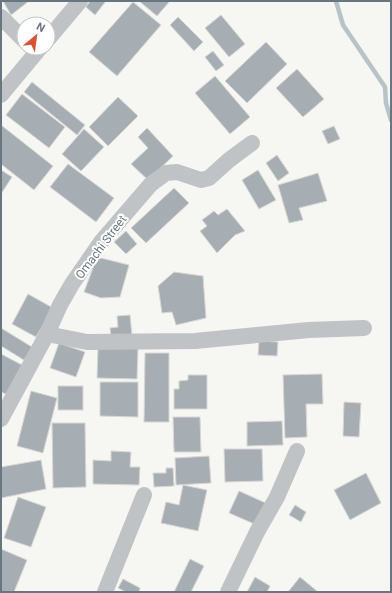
<svg xmlns="http://www.w3.org/2000/svg" width="392" height="593" viewBox="0 0 392 593" font-family="Roboto,sans-serif">
	<rect width="100%" height="100%" fill="#f6f6f3"/>
	<g fill="none" stroke-linecap="round" stroke-linejoin="round">
		<!-- stream -->
		<path stroke="#b8c3c7" stroke-width="4.5" d="M336,1l7,24 42,62 1,16 5,17"/>
	</g>
	<!-- building -->
	<g fill="#a7aeb3" stroke="#d7d7d5">
		<path d="M3,1h26l-18,14z"/>
		<path d="M90,1h16l-11,14 -9,-8z"/>
		<path d="M139,1h31l-13,15z"/>
		<path d="M133,2l28,23 -44,51 -28,-24z"/>
		<path d="M221,15l24,29 -16,13 -24,-29z"/>
		<path d="M178,17l25,25 -9,9 -24,-26z"/>
		<path d="M266,42l21,22 -40,39 -22,-22z"/>
		<path d="M213,51l11,14 -8,6 -11,-14z"/>
		<path d="M297,69l27,30 -21,18 -27,-29z"/>
		<path d="M215,76l35,41 -20,17 -35,-41z"/>
		<path d="M32,82l53,43 -8,10 -53,-43z"/>
		<path d="M22,94l43,33 -16,21 -43,-33z"/>
		<path d="M118,97l20,19 -30,30 -19,-19z"/>
		<path d="M1,125l52,41 -19,24 -33,-26z"/>
		<path d="M334,126l6,13 -12,5 -6,-13z"/>
		<path d="M147,128l26,28 -25,24 -17,-16 17,-16 -10,-11z"/>
		<path d="M84,129l20,18 -23,24 -19,-17z"/>
		<path d="M277,155l12,18 -11,8 -12,-18z"/>
		<path d="M68,164l46,34 -18,24 -46,-35z"/>
		<path d="M1,170l11,7 -11,17z"/>
		<path d="M258,170l18,30 -17,9 -17,-29z"/>
		<path d="M318,173l9,28 -28,7 4,12 -14,3 -11,-38z"/>
		<path d="M174,188l15,15 -43,40 -15,-15z"/>
		<path d="M227,209l18,22 -10,4 -18,18 -17,-22 7,-5 -5,-6 12,-9 4,4z"/>
		<path d="M126,231l11,13 -11,10 -12,-12z"/>
		<path d="M97,257l32,8 -9,32 -19,1 -17,-6z"/>
		<path d="M174,272l29,4 3,42 -30,7 -4,-13 -10,1 -4,-27z"/>
		<path d="M28,294l25,14 -17,29 -24,-13z"/>
		<path d="M130,315l2,20 -21,2 -1,-9 8,-1 -1,-11z"/>
		<path d="M1,328l31,19 -8,13 -23,-14z"/>
		<path d="M259,341l19,1 -1,14 -19,-1z"/>
		<path d="M59,343l26,9 -9,25 -26,-9z"/>
		<path d="M98,348h40l-1,31 -40,-1z"/>
		<path d="M145,353h24v69h-25z"/>
		<path d="M1,354l21,11 -16,29 -5,-2z"/>
		<path d="M322,374l1,30h-17l1,33 -22,1 -2,-63z"/>
		<path d="M188,375h19v34h-33v-20h5v-8l9,-1z"/>
		<path d="M100,382h38v35l-38,-1z"/>
		<rect x="58" y="386" width="25" height="24"/>
		<path d="M31,391l26,7 -14,55 -26,-7z"/>
		<path d="M344,402l17,1 -2,34 -16,-1z"/>
		<path d="M173,417h27l1,35h-27z"/>
		<path d="M282,421l1,24 -36,1v-24z"/>
		<path d="M52,423h33l1,64 -33,1z"/>
		<path d="M224,449h38l1,32 -38,1z"/>
		<path d="M111,451l20,1 -1,15h10l-1,18 -46,-1v-24l18,1z"/>
		<path d="M209,456l2,27 -35,2 -1,-27z"/>
		<path d="M41,460l5,29 -45,9v-31z"/>
		<path d="M166,468h7l1,18 -20,1 -1,-14h13z"/>
		<path d="M366,473l15,30 -31,17 -16,-30z"/>
		<path d="M183,485l24,5 -9,41 -37,-8 5,-21 13,3z"/>
		<path d="M239,491l29,13 -9,22 -30,-13z"/>
		<path d="M18,497l28,10 -15,40 -27,-9z"/>
		<path d="M295,505l11,7 -5,10 -12,-7z"/>
		<path d="M1,549l26,11 -13,32h-13z"/>
		<path d="M190,559l14,7 -13,26h-17z"/>
		<path d="M255,577l15,9 -3,6h-20z"/>
		<path d="M300,577l18,15h-30z"/>
		<path d="M123,579l17,9 -1,4h-13l-8,-4z"/>
	</g>
	<g fill="none" stroke-linecap="round" stroke-linejoin="round">
		<!-- street -->
		<g stroke="#bfc3c6" stroke-width="16">
			<path d="M1,17l23,23"/>
			<path d="M48,39l32,-38"/>
			<path d="M1,95l39,-47"/>
			<path d="M47,334l40,8 108,-1 114,-11 55,-2"/>
			<path d="M1,419l46,-85 13,-29 12,-21 29,-42 50,-58 15,-11 11,-1 24,8 8,-2 20,-18 23,-17"/>
			<path d="M105,592l39,-97"/>
			<path d="M228,592l29,-60 20,-35 20,-46"/>
		</g>
	</g>
	<g text-anchor="middle" stroke-width="4" stroke-linejoin="round" paint-order="stroke">
		<!-- street labels -->
		<g font-size="12" fill="#677781" stroke="#fff">
			<text transform="translate(101 247) rotate(-53)" y="4">Omachi Street</text>
		</g>
	</g>
	<!-- border -->
	<rect width="392" height="593" fill="none" stroke="#677781" stroke-width="4"/>
	<!-- north arrow -->
	<g transform="translate(36 36) rotate(29)"><circle r="19" fill="#ffffff" stroke="#c2c9cd"/>
	<path d="M0-3L7 15L0 10L-7 15Z" fill="#d35336"/>
	<text y="-6" font-size="11" font-weight="bold" text-anchor="middle" fill="#677781">N</text>
	</g>
</svg>
